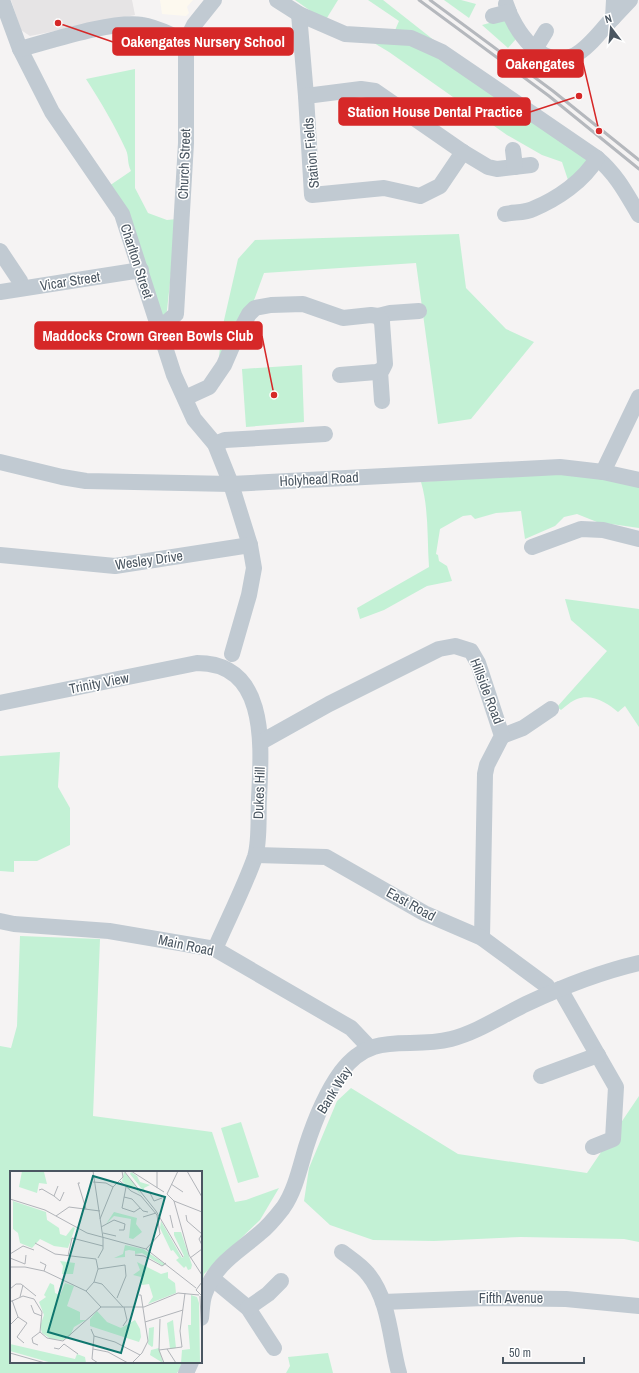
<svg xmlns="http://www.w3.org/2000/svg" width="639" height="1373" viewBox="0 0 639 1373" font-family="'Archivo Narrow',sans-serif">
	<rect width="100%" height="100%" fill="#f5f3f3"/>
	<!-- commercial -->
	<path fill="#fdf9ef" d="M160,0h33l-6,7 2,6 -3,3 -24,-2z"/>
	<!-- education -->
	<path fill="#e6e4e5" d="M11,0h121l3,15 -105,21 -9,-6z"/>
	<!-- green -->
	<g fill="#c3f1d5">
		<path d="M295,0h43l-13,21z"/>
		<path d="M368,0h15l52,41 -42,-6 6,-14z"/>
		<path d="M444,0h17l15,4 -7,14z"/>
		<path d="M504,19l12,20 -8,9 -26,-23z"/>
		<path d="M405,42l36,14 150,102 -22,25 -7,-21 -20,-7 -35,-20 -118,-83 -15,-9z"/>
		<path d="M135,69v119l13,25 19,7 10,-1 -10,91 -1,6 -4,2 -53,-132 22,-15c-4,-8 -2,-14 -5,-21 -11,-24 -25,-48 -40,-71z"/>
		<path d="M459,234l7,54 40,41 28,13 -63,77 -33,5 -22,-161 -152,10 -11,30 -34,54 3,-28 16,-70 17,-19z"/>
		<path d="M302,365l2,57 -58,5 -4,-58z"/>
		<path d="M539,473h41l59,14v41l-42,-6 -20,-8 -13,3 -9,9 -30,13 -4,-28 -25,2 -21,6 -4,-4 -8,1 -23,13 -4,25 2,1 1,6 8,5 5,15 -25,5 -43,24 -24,9 -3,-11 72,-41c-2,-28 0,-58 -8,-85z"/>
		<path d="M565,599l74,10v118l-14,-21 -7,6c-10,-9 -27,-19 -41,-13 -6,2 -12,8 -16,11l-4,-3 50,-56 -36,-31z"/>
		<path d="M60,752l-2,35 12,21v37l-33,16h-23v11l-14,-1v-115z"/>
		<path d="M20,936l80,3 -7,177 119,16 23,70 11,-2 33,-12 -19,32 -56,54 -3,18v-120h-190v190h174l-8,11h-177v-327l11,2 6,-22z"/>
		<path d="M351,1088l107,66 129,19 52,-77v146l-15,-3 -103,-2 -87,4 -61,-1 -43,-15 -26,-24 5,-33 28,-67z"/>
		<path d="M241,1122l18,55 -21,6 -17,-55z"/>
		<path d="M328,1353l5,20h-47l4,-7 -2,-9z"/>
	</g>
	<g fill="none" stroke-linecap="round" stroke-linejoin="round">
		<!-- minor -->
		<g stroke="#c1cad2" stroke-width="16">
			<path d="M2,0l18,49 32,63 70,102 52,161 20,44 21,25 16,40 19,61 4,23 -5,27 -17,59"/>
			<path d="M277,0l22,14 46,20 66,4 31,14 155,106c20,17 29,35 42,57"/>
			<path d="M614,0l-1,18 17,-18"/>
			<path d="M506,4c8,26 36,68 69,51 15,-8 26,-25 38,-37"/>
			<path d="M299,14l7,82 6,99 72,-7 36,8 20,-10 23,-34"/>
			<path d="M493,16l16,-4"/>
			<path d="M20,49c30,-8 93,-29 122,-24 15,2 30,11 44,16"/>
			<path d="M535,49l11,-18"/>
			<path d="M306,96l55,-7 14,2 88,61 25,15 9,2 34,-4"/>
			<path d="M513,150l2,17"/>
			<path d="M505,214c9,-2 20,-1 28,-5 24,-10 51,-28 64,-51"/>
			<path d="M0,251l20,30 2,7"/>
			<path d="M0,292l141,-22"/>
			<path d="M378,316l12,-3 29,-2"/>
			<path d="M159,329l17,-15 10,-171v-102l8,-16 20,-25"/>
			<path d="M380,371l2,30"/>
			<path d="M185,398l24,-11 15,-22 10,-23 15,-28 6,-6 16,-3 32,-1 40,14 28,-3 7,1 4,6 3,42 -3,6 -6,2 -36,3"/>
			<path d="M215,444l10,-4 100,-6"/>
			<path d="M0,462l62,15 24,4 145,3 329,-17 43,5 36,8"/>
			<path d="M603,472l36,-75"/>
			<path d="M532,547l49,-18 22,1 36,9"/>
			<path d="M0,555l115,11 135,-21"/>
			<path d="M0,703l197,-40c73,0 64,87 62,136 -1,17 1,42 -4,58 -11,31 -27,62 -40,92"/>
			<path d="M502,736l21,-8 28,-19"/>
			<path d="M261,742l68,-38 110,-55 16,-3 16,5 7,12 24,73 -15,29 -2,9 -3,164"/>
			<path d="M256,855l70,2 98,56 58,25 65,48 3,7"/>
			<path d="M0,921l14,3 95,7 106,18 136,79 18,19"/>
			<path d="M560,989l56,98 -3,52 -20,8"/>
			<path d="M541,1076l57,-21"/>
			<path d="M342,1252c9,7 19,13 26,22 22,27 22,67 31,99"/>
			<path d="M213,1279l35,29 26,40"/>
			<path d="M383,1302l102,-4 81,1 73,7"/>
			<path d="M248,1308l20,-14 13,-13"/>
			<path d="M201,1318c1,-8 1,-18 4,-25 11,-30 32,-40 55,-60 9,-7 16,-16 23,-25 12,-17 17,-41 23,-61 8,-25 19,-53 35,-75 32,-43 66,-22 110,-33 27,-7 50,-23 75,-35 36,-17 74,-32 113,-41"/>
			<path d="M186,1373l5,-11"/>
		</g>
		<!-- rail -->
		<g stroke="#b5b8bd" stroke-width="3">
			<path d="M419,0l130,96 90,73"/>
			<path d="M430,0l123,91 86,69"/>
		</g>
	</g>
	<g text-anchor="middle" stroke-width="3" stroke-linejoin="round" paint-order="stroke">
		<!-- street labels -->
		<g font-size="14" fill="#4a5661" stroke="#fff">
			<text transform="translate(311 153) rotate(-95)" y="5">Station Fields</text>
			<text transform="translate(184 164) rotate(-88)" y="5">Church Street</text>
			<text transform="translate(137 261) rotate(72)" y="5">Charlton Street</text>
			<text transform="translate(70 281) rotate(-9)" y="5">Vicar Street</text>
			<text transform="translate(319 479) rotate(-3)" y="5">Holyhead Road</text>
			<text transform="translate(149 560) rotate(-8)" y="5">Wesley Drive</text>
			<text transform="translate(99 683) rotate(-11)" y="5">Trinity View</text>
			<text transform="translate(487 691) rotate(69)" y="5">Hillside Road</text>
			<text transform="translate(259 793) rotate(-88)" y="5">Dukes Hill</text>
			<text transform="translate(411 904) rotate(29)" y="5">East Road</text>
			<text transform="translate(186 945) rotate(12)" y="5">Main Road</text>
			<text transform="translate(334 1090) rotate(-58)" y="5">Bank Way</text>
			<text x="511" y="1303">Fifth Avenue</text>
		</g>
	</g>
	<!-- overview -->
	<g transform="translate(10 1171)">
		<rect width="192" height="192" fill="#f5f3f3"/>
		<path d="M12,0l22,1 3,12 -8,-1 -2,10 -18,-6zM114,1l9,10 8,13 -8,-9 -4,3 -7,-8zM121,1l6,4 3,6 10,3 -6,3 1,5 -15,-19zM3,30l33,11 1,8 12,8 1,6 6,2 7,-9 2,1 -7,20 -14,-2 -14,-7 -8,9 -12,-5 -2,-10 -5,-4zM104,41l23,6 -1,6 6,8 -9,7 -4,-1 2,-19 -17,-3 -8,8zM151,50l21,37 2,-2 -10,-21v-3h7l11,33 -1,4 -3,1 -2,-4 -2,2 -8,-8 3,-2 -6,-8 -2,1 -11,-23zM115,74l18,4 22,15 -2,2 -21,-13 -7,1v-3l-6,-1 -4,1v6l-11,1 9,-4zM50,90l15,2 -2,11h-11l1,-8zM127,91l24,12 7,-2v6l7,5 1,10 -28,11 5,-7 -4,-13 -7,1 -1,-8 -8,-2 7,-5zM40,112l4,2 1,8 5,2 5,-12 9,3 -7,20 13,6v8h6l-12,7 -4,9 -6,4 -13,-1 -9,-6 -2,-7 4,-11 -5,-13 7,-5 -2,-2zM181,124l6,2 2,6 1,60h-19l1,-13 8,-1 -2,-24h3zM87,140l10,11 14,6 14,-8 5,9 1,8 -2,5 -49,-16v-7zM163,149l3,28 -6,1 -3,-26zM144,156l-1,19 -1,1 -4,-3 1,-16zM0,173l65,15 2,-5 8,3 1,6h-34l-42,-12zM149,177l4,15 -13,-8 1,-5z" fill="#c3f1d5"/>
		<path fill="none" stroke="#b1b4b9" stroke-width="1" d="M83,0l10,67v11l-5,9M114,0l32,40 27,46M121,0l33,21M147,0v17M177,0l15,26M110,10l11,10 10,5 16,19 3,19 -14,15M83,11l13,1 7,4M70,12h-2l8,26M161,13l12,8M116,16l-4,21 12,4 6,-4M29,19l3,-1 12,7 4,-10M140,22l4,8 8,-3M157,23l7,7 15,54 13,20M157,23l11,-23M44,25l6,5 4,-9M114,26l8,2 11,12 5,1M0,28l35,11 42,23 59,16 50,39M164,30l28,11M160,44l3,13M176,44l1,6 15,13M46,45l13,-9 31,4M133,46l13,-4M90,48l13,-32 10,-10 -1,-6M91,56l13,-7 11,4 -1,6h-5M93,62l13,3M192,63l-3,5 3,6M25,72l20,11 41,5 2,10 -4,13 -8,9M0,83l13,-8 11,4M125,84l9,1 18,10 4,-3M58,85l4,-18 31,8M0,87l15,6 1,-9M180,87l12,-9M30,91l6,3 -2,6M0,96h15l19,4 42,20 15,16M88,98l27,-4 1,11 -9,22M84,111l8,2 21,23M0,118l6,-5h5l15,12M190,125l2,43M192,125l-6,-6 6,-8M10,126l3,-12M0,131l13,-6 11,3 8,13 -2,20 7,6 16,3 38,-34h43l34,-14 21,2M21,134l3,8 8,3M8,146l9,6 -10,14 7,6M150,148l-1,31 5,13M135,151l38,-12M0,154l8,-8 -6,-17M113,155l4,-6 -3,-13M81,158l3,7 -2,23 6,4M84,165l21,6 25,13M192,166v24M54,173l14,10M28,174l-5,-2 -1,-5 8,-6M44,177l5,1 5,-5M83,178l15,3 20,11M157,178l9,14M149,179l23,-3 -2,-16 5,-38M0,182l35,10M122,192l10,-10 6,-12 -7,-46h-2"/>
		<path fill="#0f766e" fill-opacity="0.15" stroke="#0f766e" stroke-width="2" d="M83,5l72,21 -44,156 -73,-21z"/>
		<rect width="192" height="192" fill="none" stroke="#4a5661" stroke-width="2"/>
	</g>
	<!-- callouts -->
	<path fill="none" stroke="#d62828" stroke-width="1.5" d="M58 23L113 42M599 131L583 63M579 96L530 112M274 395L262 336"/>
	<g fill="#d62828" stroke="#fff" stroke-width="1.5">
		<circle cx="58" cy="23" r="4"/>
		<circle cx="599" cy="131" r="4"/>
		<circle cx="579" cy="96" r="4"/>
		<circle cx="274" cy="395" r="4"/>
	</g>
	<g fill="#d62828" stroke="#d62828" stroke-width="1.5">
		<rect x="113" y="28" width="180" height="27" rx="4"/>
		<rect x="498" y="50" width="85" height="27" rx="4"/>
		<rect x="339" y="98" width="191" height="27" rx="4"/>
		<rect x="35" y="322" width="227" height="27" rx="4"/>
	</g>
	<g font-size="15" text-anchor="middle" font-weight="bold" fill="#fff">
		<text x="203" y="47">Oakengates Nursery School</text>
		<text x="540" y="69">Oakengates</text>
		<text x="435" y="117">Station House Dental Practice</text>
		<text x="148" y="341">Maddocks Crown Green Bowls Club</text>
	</g>
	<!-- north arrow -->
	<g transform="translate(611 28) rotate(344)" stroke="#ffffff" stroke-width="3" paint-order="stroke">
	<path d="M0-3L7 15L0 10L-7 15Z" fill="#4a5661"/>
	<text y="-6" font-size="11" font-weight="bold" text-anchor="middle" fill="#4a5661">N</text>
	</g>
	<!-- scale -->
	<path d="M503 1357v6h81v-6" fill="none" stroke="#4a5661" stroke-width="2"/>
	<text x="509" y="1357" font-size="12" fill="#4a5661" stroke="#ffffff" stroke-width="3" paint-order="stroke">50 m</text>
</svg>
